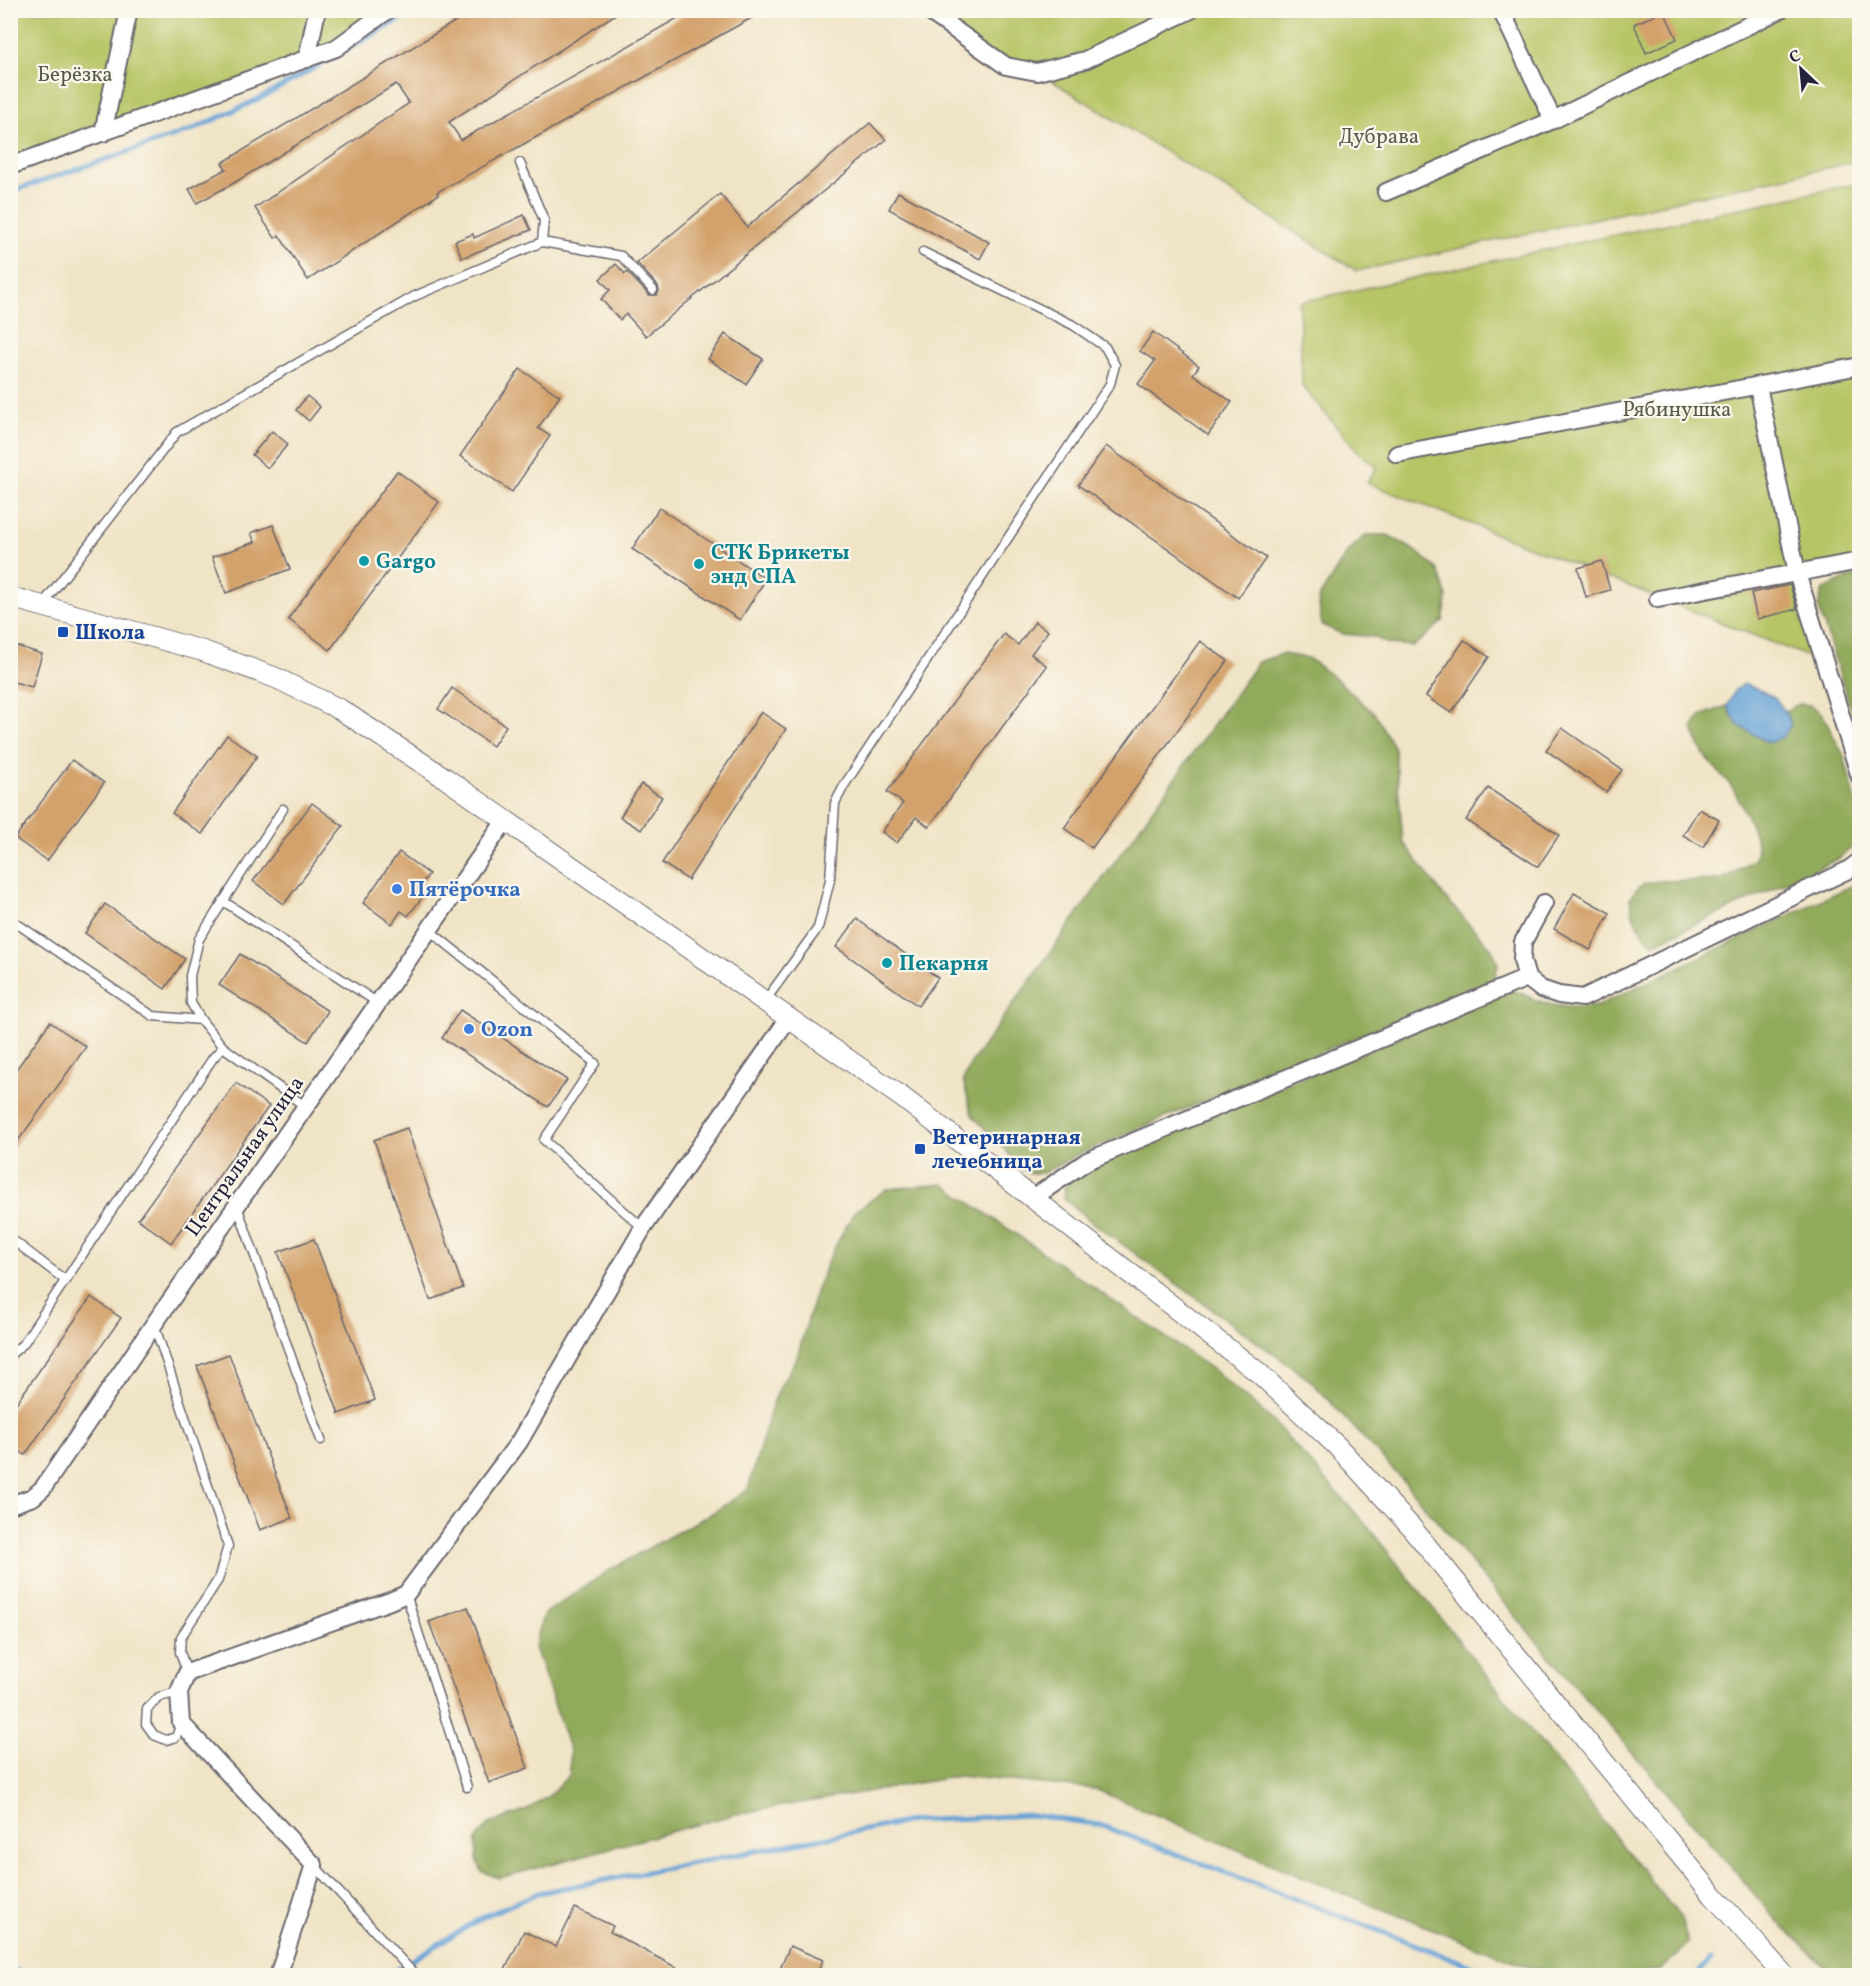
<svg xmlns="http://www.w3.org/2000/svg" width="1870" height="1986" viewBox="0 0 1870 1986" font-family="Vollkorn,serif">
	<rect width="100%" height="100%" fill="#fbf7ec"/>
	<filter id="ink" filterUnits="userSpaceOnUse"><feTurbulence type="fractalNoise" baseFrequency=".0167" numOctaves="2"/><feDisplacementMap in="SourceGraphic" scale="12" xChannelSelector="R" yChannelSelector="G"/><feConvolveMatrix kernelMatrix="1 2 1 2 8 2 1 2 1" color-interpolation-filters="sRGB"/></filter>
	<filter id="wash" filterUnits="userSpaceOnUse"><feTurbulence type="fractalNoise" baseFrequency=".008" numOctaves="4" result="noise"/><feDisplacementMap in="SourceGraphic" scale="24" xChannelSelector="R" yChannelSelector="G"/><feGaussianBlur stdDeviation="1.35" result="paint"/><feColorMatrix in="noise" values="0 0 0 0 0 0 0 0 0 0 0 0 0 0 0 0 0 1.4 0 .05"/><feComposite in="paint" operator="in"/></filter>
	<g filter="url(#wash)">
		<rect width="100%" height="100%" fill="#f0e4c6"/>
		<!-- green -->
		<g fill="#b8c566" stroke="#6d7450" stroke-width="1.5">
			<path d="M11,11h377l-52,37 -325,118z"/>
			<path d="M927,11h932v150l-502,110 -319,-199 -32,-6z"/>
			<path d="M1859,183v378l-62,12 27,90 -457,-180 10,-16 -18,-14 -57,-67 -3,-84z"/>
		</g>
		<!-- forest -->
		<g fill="#92aa5b" stroke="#5a664b" stroke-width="1.5">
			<path d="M1366,535h22l28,16 22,19 9,27 -4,24 -29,25 -26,-2 -14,-7 -32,-3 -20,-9 -4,-26 30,-48z"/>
			<path d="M1859,575h1l-1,160 -41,-129 5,-16 24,-12z"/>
			<path d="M1282,654l26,4 27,20 40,36 20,36 8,92 43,57 46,50 6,14 -3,16 -414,174 -38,20h-16l-55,-58 -9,-35 8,-17 287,-401z"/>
			<path d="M1799,704l11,1 12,9 22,42 15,57 -3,30 -18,16 -185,85c-15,-14 -21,-26 -23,-46 3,-4 6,-9 9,-11 12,-10 57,-5 75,-7 16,-2 28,-12 41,-21 1,-5 2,-10 2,-14 -2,-14 -21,-54 -30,-64 -18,-21 -27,-25 -34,-54l7,-11 27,-10 11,19h53l-6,-14z"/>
			<path d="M1859,882v1093h-25l-54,-51 -253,-294 -121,-146 -94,-102 -219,-159 -29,-24 1,-15 25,-19 422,-174c11,0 17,7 27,10 20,7 38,7 58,5z"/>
			<path d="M943,1184l269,185 59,50 97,108 313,391 8,26 -28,25 -32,6h-51l-49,-8 -223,-88 -211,-90 -136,-13 -223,38 -236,64 -18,-6 -5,-13 -1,-19 13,-16 38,-14 24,-16 19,-20v-23l-35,-104 8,-32 68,-46 103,-57 34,-23 25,-86 8,-18 16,-28 19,-65 12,-32 26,-48 33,-23z"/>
		</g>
		<!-- water -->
		<path fill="#66a2d6" stroke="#446288" stroke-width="1.5" d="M1743,684c28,10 37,12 48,41l-8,12 -15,6 -30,-18 -11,-19 8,-16z"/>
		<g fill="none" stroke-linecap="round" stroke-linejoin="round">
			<!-- stream -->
			<g stroke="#66a2d6" stroke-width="5">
				<path d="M10,192l182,-62 69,-32 156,-88"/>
				<path d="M10,1969l22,7"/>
				<path d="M386,1976l99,-60 53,-23 373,-72 120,-6 69,10 398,151"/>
				<path d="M1695,1976l16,-16"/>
			</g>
		</g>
		<g id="blocks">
			<!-- building -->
			<g fill="#d3a26c">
				<path d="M474,10h148l-173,112 12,18 231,-130h74l-329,182 1,3 -130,85 -29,-45 -4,3 -20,-30 154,-105 -13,-19 -162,99 -37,20 -8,-14 37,-20 -4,-6z"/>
				<path d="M1664,11l13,28 -31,14 -12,-29z"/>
				<path d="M870,123l16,17 -240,196 -20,-22 -6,6 -19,-21 9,-9 -10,-11 16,-15 9,10 2,-2 22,23h8l2,-4 -1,-5 -21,-23 83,-69 27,33z"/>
				<path d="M898,192l91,50 -9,17 -91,-50z"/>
				<path d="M524,215l7,15 -69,28 -7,-17 18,-7 1,4z"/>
				<path d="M1153,332l46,34 -6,8 39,28 -24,33 -70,-51 17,-23 -15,-10z"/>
				<path d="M725,334l38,25 -17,25 -38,-25z"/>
				<path d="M520,369l40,27 -22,32 12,8 -38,56 -52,-36z"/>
				<path d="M307,396l13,11 -11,14 -13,-11z"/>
				<path d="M272,431l16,13 -20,24 -16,-13z"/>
				<path d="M1106,446l160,112 -28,40 -160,-113z"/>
				<path d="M397,471l42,31 -109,148 -42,-31z"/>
				<path d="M659,508l107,71 -26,41 -108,-71z"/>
				<path d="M273,525l17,44 -64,24 -14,-36 43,-15 -4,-9z"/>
				<path d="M1602,561l8,29 -24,7 -8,-29z"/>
				<path d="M1790,585l7,24 -40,10 -6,-26z"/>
				<path d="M1035,622l13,9 -17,23 16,12 -118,161 -13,-10 -19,26 -15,-11 21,-29 -16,-11 117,-158 14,11z"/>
				<path d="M1464,640l25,17 -38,56 -25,-17z"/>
				<path d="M1200,641l28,20 -136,187 -28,-20z"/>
				<path d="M10,644l32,10 -10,33 -22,-6z"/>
				<path d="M452,688l54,38 -13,20 -55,-37z"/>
				<path d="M761,712l25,17 -98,151 -26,-17z"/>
				<path d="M1562,728l60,42 -16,22 -60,-42z"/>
				<path d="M227,735l30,21 -55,78 -30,-21z"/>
				<path d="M72,760l32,23 -57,78 -32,-23z"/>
				<path d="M641,784l21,13 -21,33 -21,-13z"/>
				<path d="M1488,788l71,47 -21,32 -72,-47z"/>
				<path d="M312,803l31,23 -59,78 -31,-23z"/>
				<path d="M1699,809l20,11 -16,27 -20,-12z"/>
				<path d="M399,852l30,22 -11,15 7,5 -17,22 -7,-5 -9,13 -29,-21z"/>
				<path d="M1574,893l36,20 -20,37 -36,-21z"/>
				<path d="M105,904l80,55 -20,30 -80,-56z"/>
				<path d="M857,919l81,59 -20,28 -82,-59z"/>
				<path d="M240,954l88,57 -20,31 -89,-57z"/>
				<path d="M460,1010l107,70 -19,27 -106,-69z"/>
				<path d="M50,1022l36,25 -76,105v-74z"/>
				<path d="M236,1083l33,23 -98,137 -33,-24z"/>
				<path d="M407,1128l56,160 -33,12 -56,-160z"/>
				<path d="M314,1239l61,161 -36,14 -61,-162z"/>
				<path d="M91,1297l30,21 -96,137 -15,-11v-32z"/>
				<path d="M229,1354l63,164 -32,12 -63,-164z"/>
				<path d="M468,1607l60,161 -39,15 -60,-161z"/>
				<path d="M575,1908l38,18 -3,6 82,44h-190l22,-45 32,16z"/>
				<path d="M790,1946l33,14 -7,16h-39z"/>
			</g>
		</g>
	</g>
	<g filter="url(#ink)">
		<use href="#blocks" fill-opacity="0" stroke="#6a666c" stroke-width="1.5"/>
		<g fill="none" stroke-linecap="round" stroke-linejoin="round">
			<defs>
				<g id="service">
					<path d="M542,242l79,14 32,34"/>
					<path d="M42,605l135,-173 238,-136 127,-54 2,-22 -24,-57"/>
					<path d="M223,901l155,102"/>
					<path d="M10,919l143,97 48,4"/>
					<path d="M429,930l166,133 -51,77 99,88"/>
					<path d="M765,1001l53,-73 12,-48 5,-77 10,-19 265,-400 5,-19 -10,-18 -32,-22 -150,-73"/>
					<path d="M223,1047l83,60"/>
					<path d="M237,1206l84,234"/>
					<path d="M10,1238l55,42"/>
					<path d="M154,1324l74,222 -10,34 -37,57 -1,15 7,21"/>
					<path d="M10,1355l13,-11 190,-286 10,-11 -22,-27 -10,-17 -1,-27 9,-37 84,-130"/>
					<path d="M406,1594l61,193"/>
					<path d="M179,1692l-20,5 -12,12 -1,15 8,11 12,5 10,-3 5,-14"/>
					<path d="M314,1865l102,111"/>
				</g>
				<g id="minor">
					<path d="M927,10l79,56 31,6 48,-12 106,-50"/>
					<path d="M1501,10l52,110"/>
					<path d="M307,59l10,-49"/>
					<path d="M103,133l26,-123"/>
					<path d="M10,166l326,-118 52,-38"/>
					<path d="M1386,192l167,-72 227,-110"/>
					<path d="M1758,386l39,187 63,204"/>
					<path d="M1397,454l463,-88"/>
					<path d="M1658,599l202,-38"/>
					<path d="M1544,903l-21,39 -1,18 5,18 14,11 18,6 24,3 265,-128 12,-9"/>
					<path d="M1033,1198l54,-37 440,-183"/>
					<path d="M10,1505l23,-8 10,-9 111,-164 351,-503"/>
					<path d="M278,1976l36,-111 -133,-142 -2,-31 8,-19 203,-72 16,-7 113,-152 124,-214 146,-210"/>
				</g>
				<path id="tertiary" d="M10,597l193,54 73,27 65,32 104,68 458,320 356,275 78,73 74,81 302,368 72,81"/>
			</defs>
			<!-- service casing -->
			<use href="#service" stroke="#6a666c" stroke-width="11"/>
			<!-- minor casing -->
			<use href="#minor" stroke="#6a666c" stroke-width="20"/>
			<!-- tertiary casing -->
			<use href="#tertiary" stroke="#6a666c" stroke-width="22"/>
			<!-- service -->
			<use href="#service" stroke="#fff" stroke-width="8"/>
			<!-- minor -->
			<use href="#minor" stroke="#fff" stroke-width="16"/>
			<!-- tertiary -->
			<use href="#tertiary" stroke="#fff" stroke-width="20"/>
		</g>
	</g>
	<!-- markers -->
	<g fill="#0f9aa8" stroke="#fbf7ec" stroke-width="2">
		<circle cx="364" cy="561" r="6"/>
		<circle cx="699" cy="564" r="6"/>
		<circle cx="887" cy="963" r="6"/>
	</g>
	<g fill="#1a4fb4" stroke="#fbf7ec" stroke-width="2">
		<rect x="57" y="626" width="12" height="12" rx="3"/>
		<rect x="914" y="1143" width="12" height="12" rx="3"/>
	</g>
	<g fill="#3f7fe0" stroke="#fbf7ec" stroke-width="2">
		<circle cx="397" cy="889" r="6"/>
		<circle cx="469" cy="1029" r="6"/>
	</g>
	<g text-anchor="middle" stroke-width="4.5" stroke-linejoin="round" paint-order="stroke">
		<!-- park labels -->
		<g font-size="21" fill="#565b4a" stroke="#fbf7ec">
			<text x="75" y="81">Берёзка</text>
			<text x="1379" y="143">Дубрава</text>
			<text x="1677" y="416">Рябинушка</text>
		</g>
		<!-- culture labels -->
		<g font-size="21" font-weight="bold" fill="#0d838f" stroke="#fbf7ec" text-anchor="start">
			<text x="711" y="559">СТК Брикеты<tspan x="711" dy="24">энд СПА</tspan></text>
			<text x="376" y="568">Gargo</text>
			<text x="899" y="970">Пекарня</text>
		</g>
		<!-- transit labels -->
		<g font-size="21" font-weight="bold" fill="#164399" stroke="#fbf7ec" text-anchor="start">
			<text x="75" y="639">Школа</text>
			<text x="932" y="1144">Ветеринарная<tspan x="932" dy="24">лечебница</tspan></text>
		</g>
		<!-- shop labels -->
		<g font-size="21" font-weight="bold" fill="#366cbe" stroke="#fbf7ec" text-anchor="start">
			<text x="409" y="896">Пятёрочка</text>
			<text x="481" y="1036">Ozon</text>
		</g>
		<!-- street labels -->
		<g font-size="21" fill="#22223b" stroke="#fbf7ec">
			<text transform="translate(244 1156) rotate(-55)" y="7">Центральная улица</text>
		</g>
	</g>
	<!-- margin -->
	<rect width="1870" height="1986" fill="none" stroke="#fbf7ec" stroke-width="36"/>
	<!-- north arrow -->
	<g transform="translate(1801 69) rotate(334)" stroke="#fbf7ec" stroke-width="4.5" paint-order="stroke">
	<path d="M0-4.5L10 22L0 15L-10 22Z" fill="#22223b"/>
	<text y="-9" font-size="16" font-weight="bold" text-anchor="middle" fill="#22223b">С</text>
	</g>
</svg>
